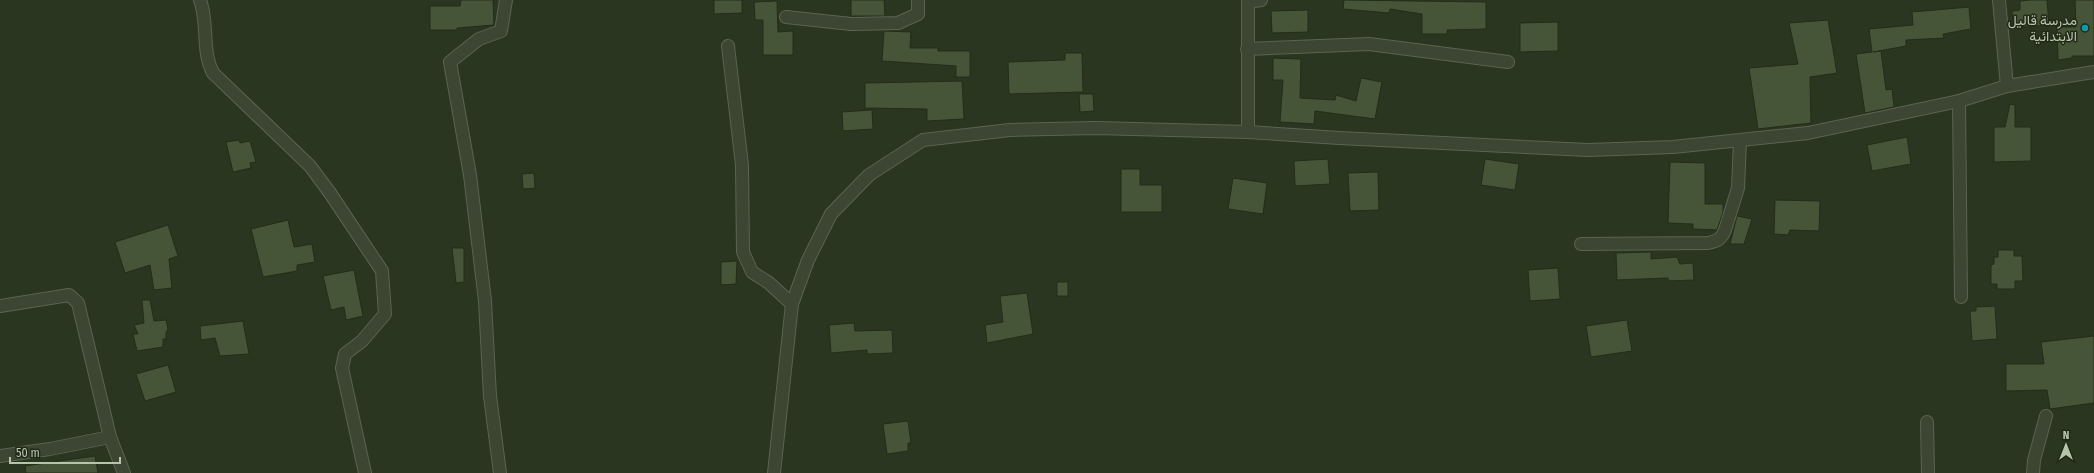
<svg xmlns="http://www.w3.org/2000/svg" width="2094" height="473" viewBox="0 0 2094 473" font-family="'Fira Sans Condensed',Vazirmatn,sans-serif">
	<rect width="100%" height="100%" fill="#2a361f"/>
	<!-- building -->
	<g fill="#465437" stroke="#232d1a">
		<path d="M461,0h32l1,25 -37,3v2h-27v-24h30z"/>
		<path d="M714,0h28v13l-28,1z"/>
		<path d="M851,0h33l1,16h-34z"/>
		<path d="M1344,0l142,2v27l-39,1v4h-25v-20l-32,-5 -1,4 -46,-4z"/>
		<path d="M2030,0h17l2,25 -36,3 -1,-17 8,-1v-9z"/>
		<path d="M2075,0h19v56h-22v2l-14,2 -1,-33h19z"/>
		<path d="M777,1l1,31 15,-1v24h-30v-35h-8l-1,-18z"/>
		<path d="M1969,7l2,22 -28,5 1,4 -38,2v6l-33,6 8,-1 5,39 6,-1 2,18 -29,6 -9,-59 16,-2 -3,-23 44,-4 -1,-13z"/>
		<path d="M1308,10v22l-36,1 -1,-22z"/>
		<path d="M1828,20l9,53 -27,4 1,46 -53,6 -9,-61 49,-4 -9,-41z"/>
		<path d="M1558,22v29l-38,1v-29z"/>
		<path d="M884,31l27,1 -1,16h28v3h32v26h-14v-11l-74,-5z"/>
		<path d="M1065,53h17l1,39 -74,2 -1,-32 57,-2z"/>
		<path d="M1273,58l28,1 -1,39 35,2 1,-5 20,6 5,-23 21,4 -7,37 -60,-8 -1,13 -34,-2 3,-42h-10z"/>
		<path d="M962,81l2,38 -37,2v-12l-62,-1v-25z"/>
		<path d="M1079,94h14l1,17 -14,1z"/>
		<path d="M2010,104l5,1v22h16v34l-37,1v-35h11z"/>
		<path d="M872,110l1,19 -30,2 -1,-19z"/>
		<path d="M1907,137l4,27 -39,7 -5,-26z"/>
		<path d="M239,140l1,3 10,-2 6,21 -6,1 1,5 -18,4 -7,-30z"/>
		<path d="M1328,159l2,25 -35,2 -1,-25z"/>
		<path d="M1485,159l34,5 -4,26 -34,-5z"/>
		<path d="M1670,162l35,1v41h18v8l-6,18 -24,-1v-5l-25,-1z"/>
		<path d="M1121,169h19v16h22v27h-41z"/>
		<path d="M1378,172l1,38 -29,1 -2,-38z"/>
		<path d="M534,173l1,15 -12,1 -1,-15z"/>
		<path d="M1233,178l34,5 -4,31 -35,-5z"/>
		<path d="M1775,200l45,1 -1,30 -29,-1 -2,5 -14,-1z"/>
		<path d="M1737,216l15,3 -8,25h-14z"/>
		<path d="M288,220l6,27 18,-3 3,18 -18,3v6l-34,6 -12,-48z"/>
		<path d="M168,225l10,31 -9,3 3,29 -18,2 -4,-25 -25,8 -10,-31z"/>
		<path d="M452,248h12v34l-8,1z"/>
		<path d="M1998,250h16v6h8l1,25h-8v8h-18v-5h-6v-19l3,-1v-7h4z"/>
		<path d="M1651,252v7l26,-2 3,7 13,-1 1,17 -26,1v-3l-51,2 -1,-27z"/>
		<path d="M737,261l-1,23 -15,1v-23z"/>
		<path d="M1558,268l2,31 -30,2 -2,-31z"/>
		<path d="M354,270l9,46 -17,4 -2,-13 -13,3 -8,-34z"/>
		<rect x="1057" y="282" width="11" height="14"/>
		<path d="M1027,293l6,41 -46,9 -2,-18 18,-3 -3,-26z"/>
		<path d="M142,300h8l4,21 12,-1 2,9 -2,3v7h-3v8l-26,4 -4,-17h5l-4,-9 10,-2z"/>
		<path d="M1995,306l2,33 -25,2 -2,-30h6v-4z"/>
		<path d="M1627,320l5,31 -41,6 -5,-31z"/>
		<path d="M243,321l6,33 -29,2 -5,-18 -14,2 -1,-14z"/>
		<path d="M854,323l1,8 37,-1 1,23 -26,1v-4l-36,3 -2,-28z"/>
		<path d="M2094,336v67l-44,6 -3,-19 -41,1v-27h38l-3,-22z"/>
		<path d="M168,365l8,27 -31,9 -9,-27z"/>
		<path d="M908,421l3,22h-3v8l-21,3 -4,-30z"/>
		<path d="M95,456l3,17h-72l-1,-7z"/>
	</g>
	<g fill="none" stroke-linecap="round" stroke-linejoin="round">
		<defs>
			<g id="minor">
				<path d="M200,0c9,24 1,50 13,73l97,93 20,27 52,78 3,43 -23,27 -17,13 -3,14 23,105"/>
				<path d="M1999,0l8,86"/>
				<path d="M1248,2l13,-2"/>
				<path d="M786,17l65,7 47,-1 20,-9v-14"/>
				<path d="M728,46l14,119 1,87 9,20 17,11 23,21"/>
				<path d="M1247,49l122,-5 139,18"/>
				<path d="M1959,101l2,196"/>
				<path d="M1248,132v-132"/>
				<path d="M1581,244l127,-1c9,-2 13,-3 17,-13l13,-42 2,-47"/>
				<path d="M0,306l69,-11 9,8 32,134 14,36"/>
				<path d="M1927,422l1,51"/>
				<path d="M0,456l50,-7 60,-12"/>
				<path d="M500,473l-10,-77 -5,-95 -15,-126 -20,-113 29,-23 22,-8 5,-31"/>
				<path d="M774,473l18,-169 16,-44 23,-46 38,-39 54,-35 87,-10 85,-2 153,4 91,6 249,12 85,-3 135,-14 151,-32 48,-15 87,-14"/>
				<path d="M2033,473l1,-13 12,-44"/>
			</g>
		</defs>
		<!-- minor casing -->
		<use href="#minor" stroke="#5a6550" stroke-width="14"/>
		<!-- minor -->
		<use href="#minor" stroke="#3c4632" stroke-width="12"/>
	</g>
	<!-- markers -->
	<circle fill="#0f9aa8" stroke="#212a18" stroke-width="1.5" cx="2085" cy="28" r="4"/>
	<g text-anchor="middle" stroke-width="3" stroke-linejoin="round" paint-order="stroke">
		<!-- poi labels -->
		<g font-size="14" fill="#b7c4ac" stroke="#212a18" text-anchor="end">
			<text x="2077" y="25">مدرسة قاليل<tspan x="2077" dy="16">الابتدائية</tspan></text>
		</g>
	</g>
	<!-- north arrow -->
	<g transform="translate(2066 445)" stroke="#212a18" stroke-width="3" paint-order="stroke">
	<path d="M0-3L7 15L0 10L-7 15Z" fill="#b7c4ac"/>
	<text y="-6" font-size="11" font-weight="bold" text-anchor="middle" fill="#b7c4ac">N</text>
	</g>
	<!-- scale -->
	<path d="M10 457v6h110v-6" fill="none" stroke="#b7c4ac" stroke-width="2"/>
	<text x="16" y="457" font-size="12" fill="#b7c4ac" stroke="#212a18" stroke-width="3" paint-order="stroke">50 m</text>
</svg>
